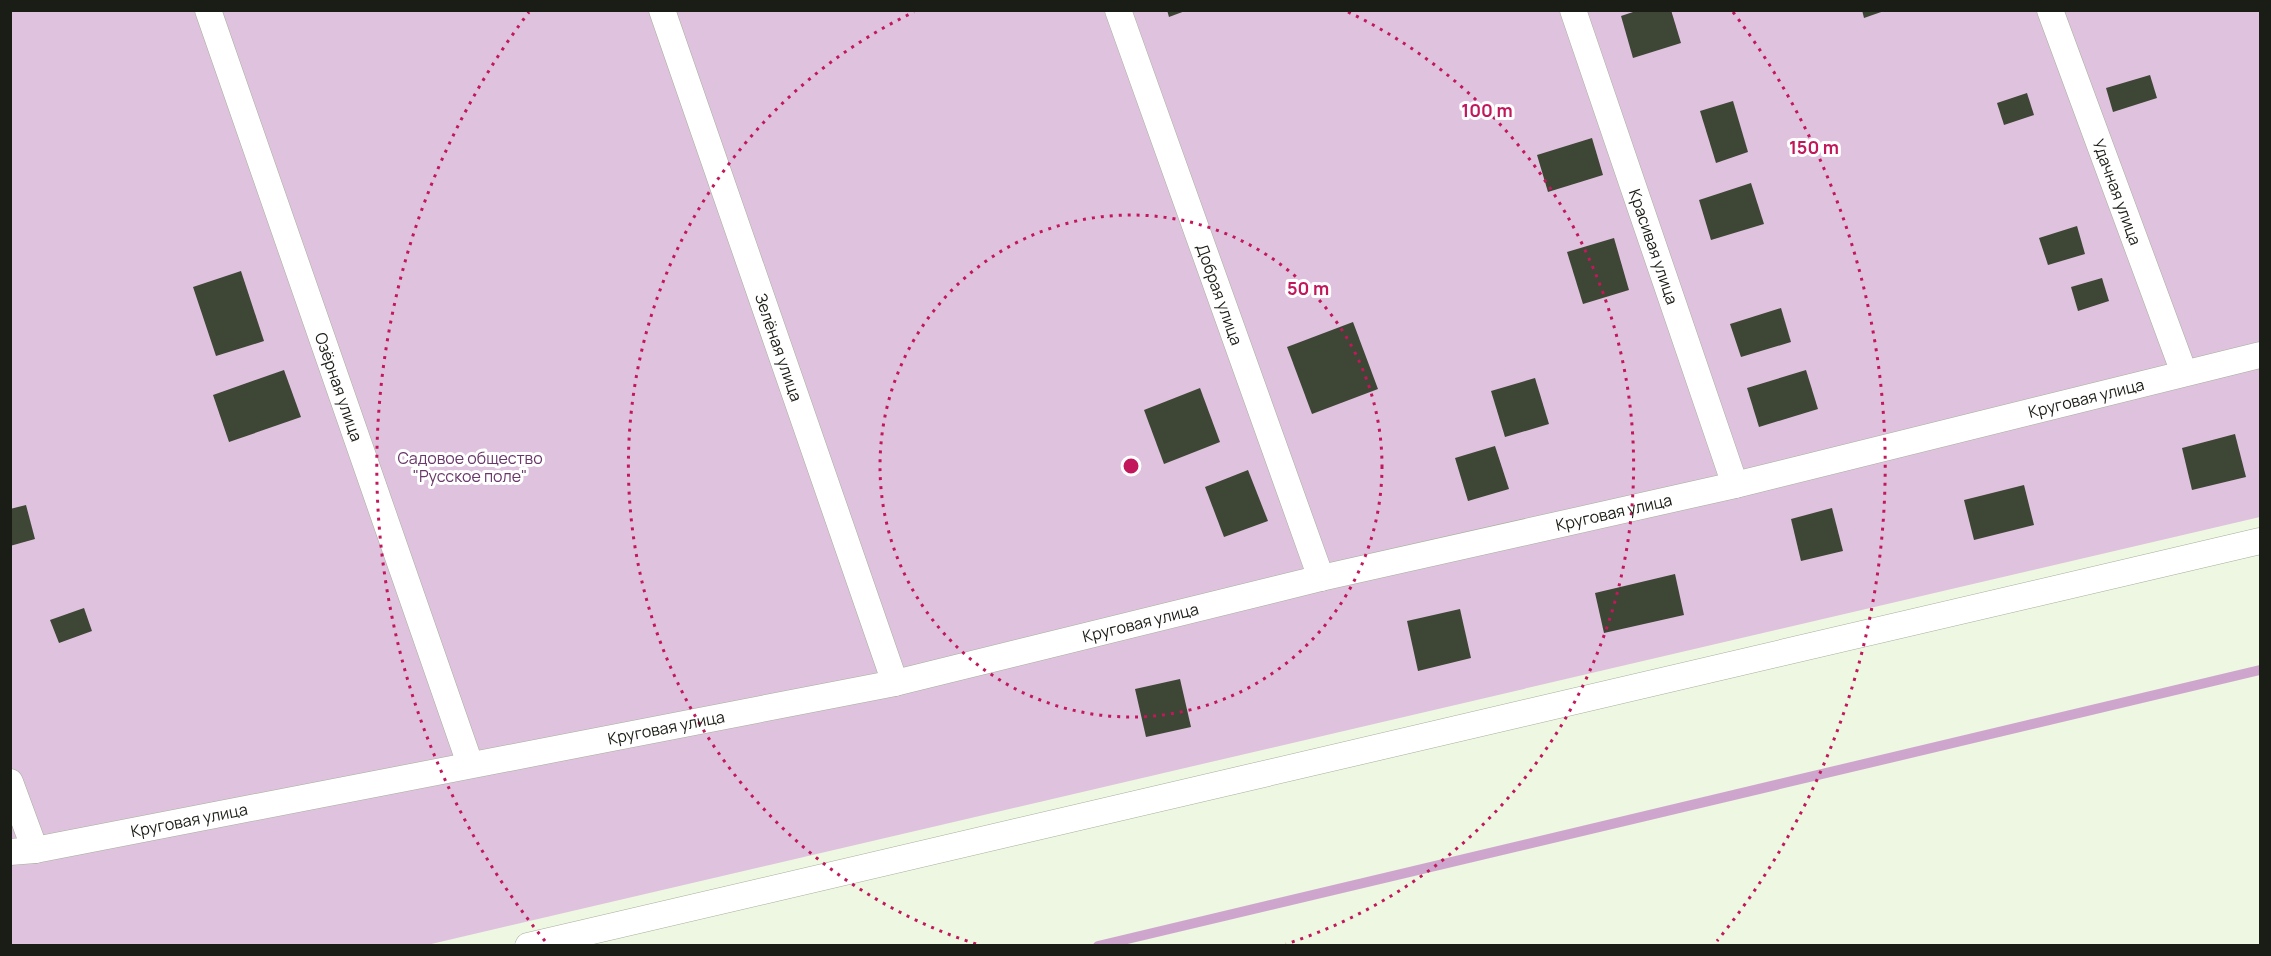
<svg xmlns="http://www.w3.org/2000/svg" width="2271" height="956" viewBox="0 0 2271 956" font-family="Manrope,sans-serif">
	<rect width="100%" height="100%" fill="#edf7e2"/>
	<!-- green -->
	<path fill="#dfc2de" d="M10,11h2250v506l-1833,428h-416z"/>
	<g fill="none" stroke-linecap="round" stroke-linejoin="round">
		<!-- stream -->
		<path stroke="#cea6cd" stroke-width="10" d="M1098,946l1162,-276"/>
	</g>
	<!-- building -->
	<g fill="#3e4635">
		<path d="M1167,10h18v1l-16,6z"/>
		<path d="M1639,10h32l10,33 -48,15 -12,-42z"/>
		<path d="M1862,10h22v1l-20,7z"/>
		<path d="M2150,75l7,23 -44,14 -7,-24z"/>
		<path d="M2027,93l7,22 -30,10 -7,-22z"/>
		<path d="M1733,101l15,51 -32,11 -16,-52z"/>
		<path d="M1592,138l11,37 -55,17 -11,-37z"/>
		<path d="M1751,183l13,41 -53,16 -12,-40z"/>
		<path d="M2077,226l8,28 -37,11 -9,-27z"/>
		<path d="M1614,238l15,52 -46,14 -16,-52z"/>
		<path d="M241,271l23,70 -48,15 -23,-69z"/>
		<path d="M2102,278l7,23 -31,10 -7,-24z"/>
		<path d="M1781,308l10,34 -50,15 -11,-33z"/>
		<path d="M1353,322l25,67 -66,25 -25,-67z"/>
		<path d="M284,370l17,47 -72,25 -16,-47z"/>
		<path d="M1806,370l12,39 -59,18 -12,-39z"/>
		<path d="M1535,378l14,46 -44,13 -14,-46z"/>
		<path d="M1200,388l20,54 -56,22 -20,-54z"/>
		<path d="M2235,434l11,43 -54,13 -10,-42z"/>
		<path d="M1495,446l14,43 -41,12 -13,-43z"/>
		<path d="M1248,470l20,51 -44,16 -19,-50z"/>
		<path d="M2024,485l10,40 -60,15 -10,-40z"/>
		<path d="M26,505l9,34 -25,7v-37z"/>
		<path d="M1832,508l11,43 -42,10 -10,-42z"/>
		<path d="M1675,574l9,41 -80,18 -9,-40z"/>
		<path d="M84,608l8,23 -33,12 -9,-23z"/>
		<path d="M1460,609l11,49 -53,13 -11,-50z"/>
		<path d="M1180,679l11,48 -45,10 -11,-48z"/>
	</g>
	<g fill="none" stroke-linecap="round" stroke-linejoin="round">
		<defs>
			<g id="minor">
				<path id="s1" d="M208,10l262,754"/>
				<path id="s2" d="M662,10l233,673"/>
				<path id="s3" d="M1118,10l203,568"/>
				<path id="s4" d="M1573,10l162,475"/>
				<path id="s5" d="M2050,10l134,363"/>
				<path d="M10,782l25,68"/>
				<path id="s6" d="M10,852l25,-2 860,-167 426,-105 414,-93 525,-130"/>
				<path d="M528,946l1732,-405"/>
			</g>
		</defs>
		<!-- minor casing -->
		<use href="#minor" stroke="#a5af9a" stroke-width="27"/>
		<!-- minor -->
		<use href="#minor" stroke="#fff" stroke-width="26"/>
	</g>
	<!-- distance rings -->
	<g fill="none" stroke="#c2185b" stroke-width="3" stroke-dasharray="3 6">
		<circle cx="1131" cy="466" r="251"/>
		<path d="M976 944A503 503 0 0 1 914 12M1348 12A503 503 0 0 1 1286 944"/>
		<path d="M545 941A754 754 0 0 1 529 12M1733 12A754 754 0 0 1 1717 941"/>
	</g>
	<g text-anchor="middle" stroke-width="6" stroke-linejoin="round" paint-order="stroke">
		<!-- street labels -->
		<g font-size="16" fill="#1a1d15" stroke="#fff">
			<text dy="6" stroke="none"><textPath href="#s5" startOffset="194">Удачная улица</textPath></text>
			<text dy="6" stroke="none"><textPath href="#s4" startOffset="250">Красивая улица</textPath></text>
			<text dy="6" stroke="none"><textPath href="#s3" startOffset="302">Добрая улица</textPath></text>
			<text dy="6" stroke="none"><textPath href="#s2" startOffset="357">Зелёная улица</textPath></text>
			<text dy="6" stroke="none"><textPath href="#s1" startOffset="399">Озёрная улица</textPath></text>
			<text dy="6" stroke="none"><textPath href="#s6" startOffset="2126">Круговая улица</textPath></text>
			<text dy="6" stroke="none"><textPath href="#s6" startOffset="1640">Круговая улица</textPath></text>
			<text dy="6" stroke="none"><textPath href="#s6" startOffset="1154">Круговая улица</textPath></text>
			<text dy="6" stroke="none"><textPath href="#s6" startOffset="668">Круговая улица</textPath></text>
			<text dy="6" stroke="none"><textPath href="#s6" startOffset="182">Круговая улица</textPath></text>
		</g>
		<!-- park labels -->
		<g font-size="16" fill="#693769" stroke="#fff">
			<text x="470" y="464">Садовое общество<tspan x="470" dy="18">"Русское поле"</tspan></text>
		</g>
	</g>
	<circle cx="1131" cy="466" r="9" fill="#c2185b" stroke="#fff" stroke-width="3"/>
	<g font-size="18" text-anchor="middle" font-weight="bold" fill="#c2185b" stroke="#fff" stroke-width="6" stroke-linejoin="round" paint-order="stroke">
		<text x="1487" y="117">100 m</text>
		<text x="1814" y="154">150 m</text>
		<text x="1308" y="295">50 m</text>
	</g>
	<!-- border -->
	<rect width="2271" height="956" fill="none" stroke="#1a1d15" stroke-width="24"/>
</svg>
